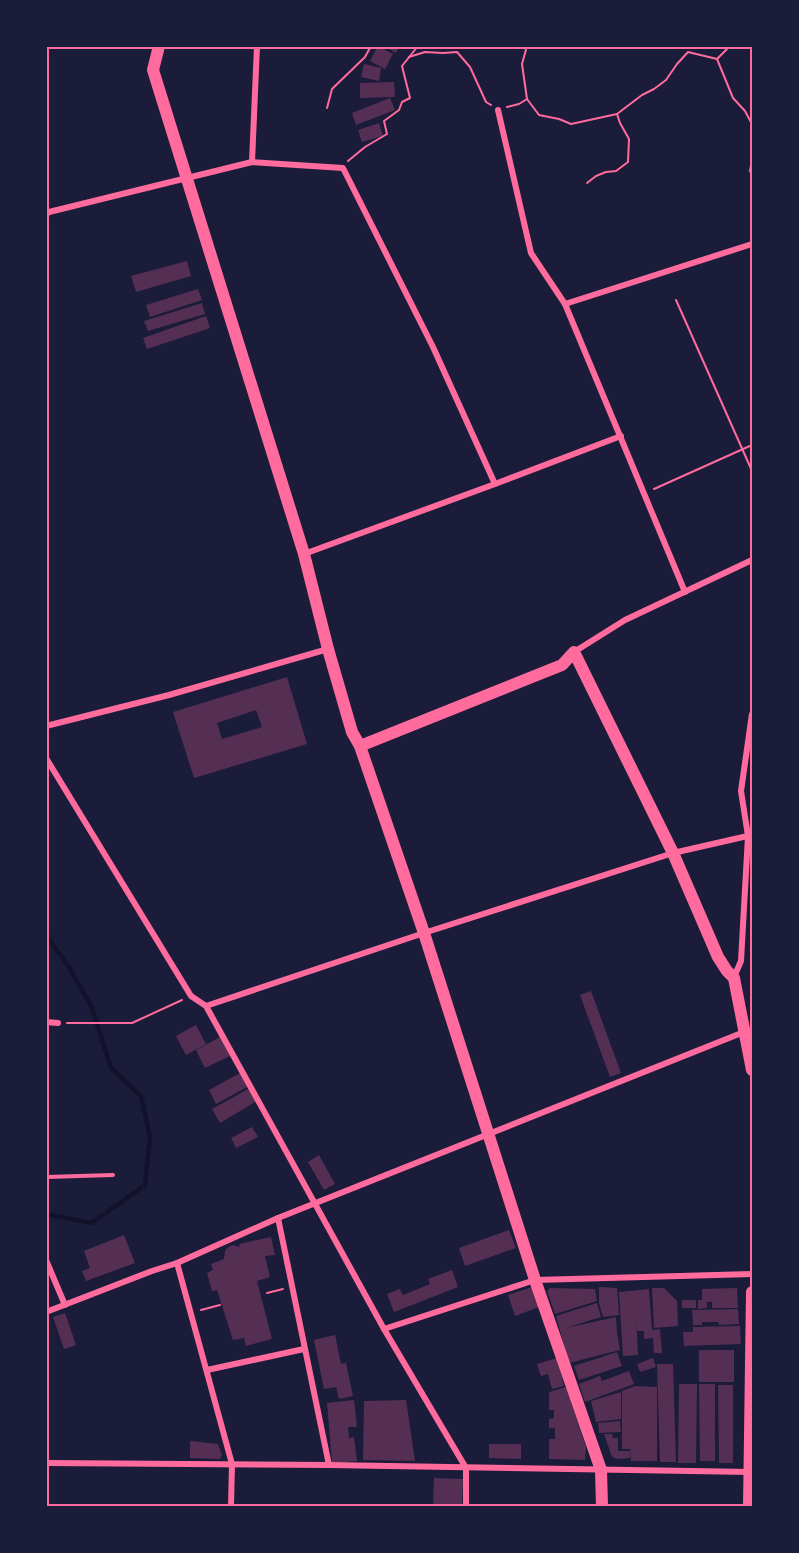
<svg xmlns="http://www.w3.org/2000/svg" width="799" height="1553" viewBox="0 0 799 1553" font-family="Poppins,sans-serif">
	<rect width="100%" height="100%" fill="#1b1b3a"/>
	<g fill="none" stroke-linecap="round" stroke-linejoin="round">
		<!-- stream -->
		<path stroke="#12122b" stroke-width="4.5" d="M46,935l23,32 23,41 19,60 30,28 9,41 -5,48 -53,38 -46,-9"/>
	</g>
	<!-- building -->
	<g fill="#542f53" fill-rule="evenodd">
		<path d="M378,46l15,8 -8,15 -15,-8z"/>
		<path d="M384,46h15l-3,7z"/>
		<path d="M364,64l17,4 -2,13 -18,-4z"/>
		<path d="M394,82l1,15 -35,1v-15z"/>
		<path d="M390,98l5,12 -39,15 -4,-12z"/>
		<path d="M379,123l4,13 -21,6 -4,-12z"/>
		<path d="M187,261l4,15 -55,16 -5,-16z"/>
		<path d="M198,289l4,11 -52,17 -4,-12z"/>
		<path d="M202,303l3,11 -57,17 -4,-10z"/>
		<path d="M206,316l4,12 -63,21 -4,-11z"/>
		<path d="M287,677l20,67 -113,34 -21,-66zM256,710l6,17 -40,12 -5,-16z"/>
		<path d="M591,991l30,82 -11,4 -30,-82z"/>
		<path d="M196,1025l10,19 -20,11 -10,-19z"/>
		<path d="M220,1037l10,19 -25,12 -9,-18z"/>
		<path d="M240,1073l7,14 -31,17 -7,-14z"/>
		<path d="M250,1088l7,13 -37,22 -8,-14z"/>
		<path d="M252,1127l6,10 -22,11 -5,-10z"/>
		<path d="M319,1155l16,29 -11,6 -16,-28z"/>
		<path d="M509,1230l7,18 -51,18 -6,-18z"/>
		<path d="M124,1235l11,28 -49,18 -4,-10 8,-3 -6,-17z"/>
		<path d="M271,1237l4,18 -10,1 5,21 -13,4 15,58 -26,7 -2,-8 -11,2 -16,-50 -5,1 -5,-18 6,-3 -2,-6 13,-5 1,-8 3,-4 5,-2 7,2 -1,-3z"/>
		<path d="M452,1270l6,17 -64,25 -7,-18 13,-5 3,6 27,-11 -2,-5z"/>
		<path d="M532,1287l7,20 -24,9 -7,-21z"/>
		<path d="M599,1287l18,1 2,27 -16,2 -4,-14z"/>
		<path d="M550,1288l45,1 2,12 -42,13 -8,-23z"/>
		<path d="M652,1288h12l13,13 1,25 -24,2z"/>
		<path d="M737,1288l1,20h-26v-6h-5v6l-9,1v-9h4v-11z"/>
		<path d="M649,1289l3,41 8,-1 2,24h-8l-1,-15 -9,1v-8h-7l-1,-18 2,42 -15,1 -4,-64z"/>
		<rect x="682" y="1300" width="14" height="8"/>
		<path d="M597,1303l4,14 -35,11 50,-11 1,15 3,18 -51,13 -13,-47z"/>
		<path d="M738,1309l1,15 -20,1 -1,-3h-16v3h-9l-1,-15z"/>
		<path d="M65,1313l11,32 -12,4 -11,-32z"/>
		<path d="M740,1326l1,18 -57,2 -1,-14h10v-5z"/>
		<path d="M335,1335l6,29 5,-1 7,33 -14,3 -3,-12 -12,2 -10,-49z"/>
		<rect x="699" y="1350" width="35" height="32"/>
		<path d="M617,1352l5,14 -43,14 -5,-14z"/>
		<path d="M557,1358l7,28 -12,3 -4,-15 -7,2 -4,-12z"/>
		<path d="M653,1358l3,9 -16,5 -3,-8z"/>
		<path d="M657,1364h16l3,98h-16z"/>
		<path d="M629,1371l5,13 -49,18 -6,-18 21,-8 2,5z"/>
		<path d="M679,1384h18l-1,79h-18z"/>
		<path d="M699,1384h16v77h-15z"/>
		<path d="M718,1385h15v78h-14z"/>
		<path d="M635,1386l22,1v74h-26l-1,-12h-8v-58z"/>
		<path d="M566,1387l20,60 -1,13 -36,-1v-20h6v-11h-6v-9l5,-1v-8h-5v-18z"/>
		<path d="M621,1392v27l-25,3 -5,-21z"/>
		<path d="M354,1400l3,27h-9l1,11 5,-1 3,24 -25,2 -5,-60z"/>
		<path d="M406,1400l9,61 -52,-1 1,-59z"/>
		<path d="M620,1421l1,11 -22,1 -1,-10z"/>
		<path d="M604,1434h8l1,4h5v13h12v7l-13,1 -5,-2z"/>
		<path d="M190,1441l28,3 4,11 -2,4 -30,-1z"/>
		<path d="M489,1444h32v15l-32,-1z"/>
		<path d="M434,1478l29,1 -1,27h-29z"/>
	</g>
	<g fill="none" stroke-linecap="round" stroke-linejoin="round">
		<!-- path -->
		<g stroke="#ff6b9d" stroke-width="2">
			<path d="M730,46l-13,13 16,39 12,13 7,13"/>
			<path d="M409,57l16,-5 18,1 14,-1 13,15 16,35 5,3"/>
			<path d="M527,99l12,16 20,4 12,5 46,-10"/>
			<path d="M507,107l12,-3 8,-5 -5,-35 5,-18"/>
			<path d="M327,108l5,-19 33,-32 6,-11"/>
			<path d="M752,159l-2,12 2,4"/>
			<path d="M348,161l17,-14 22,-13 -3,-13 15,-11 3,-8 8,-4 -8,-32 16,-20"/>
			<path d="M587,183l9,-7 10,-4 10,-1 12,-9 1,-23 -9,-16 -3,-9 25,-19 12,-6 12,-9 11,-16 11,-12 29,7"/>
			<path d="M676,300l76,171"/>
			<path d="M654,489l98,-44"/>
			<path d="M67,1023h65l50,-23"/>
			<path d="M267,1293l16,-4"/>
			<path d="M201,1310l19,-5"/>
		</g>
		<!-- service -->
		<path stroke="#ff6b9d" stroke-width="4" d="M46,1177l67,-2"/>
		<!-- minor -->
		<g stroke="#ff6b9d" stroke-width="6">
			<path d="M498,110l33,143 34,51 120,288"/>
			<path d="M252,162l5,-116"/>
			<path d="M46,215l3,-3 203,-50 91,6 90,179 62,137"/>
			<path d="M565,304l187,-60"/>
			<path d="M304,554l191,-70 126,-48"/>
			<path d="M574,652l51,-32 127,-60"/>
			<path d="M46,726l123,-31 159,-46"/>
			<path d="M46,758l145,238 15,10 178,323 82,139v38"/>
			<path d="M734,977l7,-16 7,-125 -7,-45 11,-77"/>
			<path d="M206,1006l218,-73 249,-80 79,-18"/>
			<path d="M46,1022l12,1"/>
			<path d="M278,1218l51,247"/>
			<path d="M46,1260l19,45"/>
			<path d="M177,1263l55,201 -1,42"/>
			<path d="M46,1312l106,-41 25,-8 101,-45 466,-186"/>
			<path d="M384,1329l151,-49 217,-6"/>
			<path d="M207,1370l97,-21"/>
			<path d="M46,1463l283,2 422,7"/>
		</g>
		<!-- secondary -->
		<g stroke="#ff6b9d" stroke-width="12">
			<path d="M159,46l-6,24 151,484 24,95 24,83 8,14 64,187 111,347 66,190 1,36"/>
			<path d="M360,746l202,-81 12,-13 99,201 45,104 9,14 7,7 18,92"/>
			<path d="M749,1506l3,-214"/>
		</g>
	</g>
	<!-- border -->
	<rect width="799" height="1553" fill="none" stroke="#1b1b3a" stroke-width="96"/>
	<rect x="48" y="48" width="703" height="1457" fill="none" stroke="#ff6b9d" stroke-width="2"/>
</svg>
